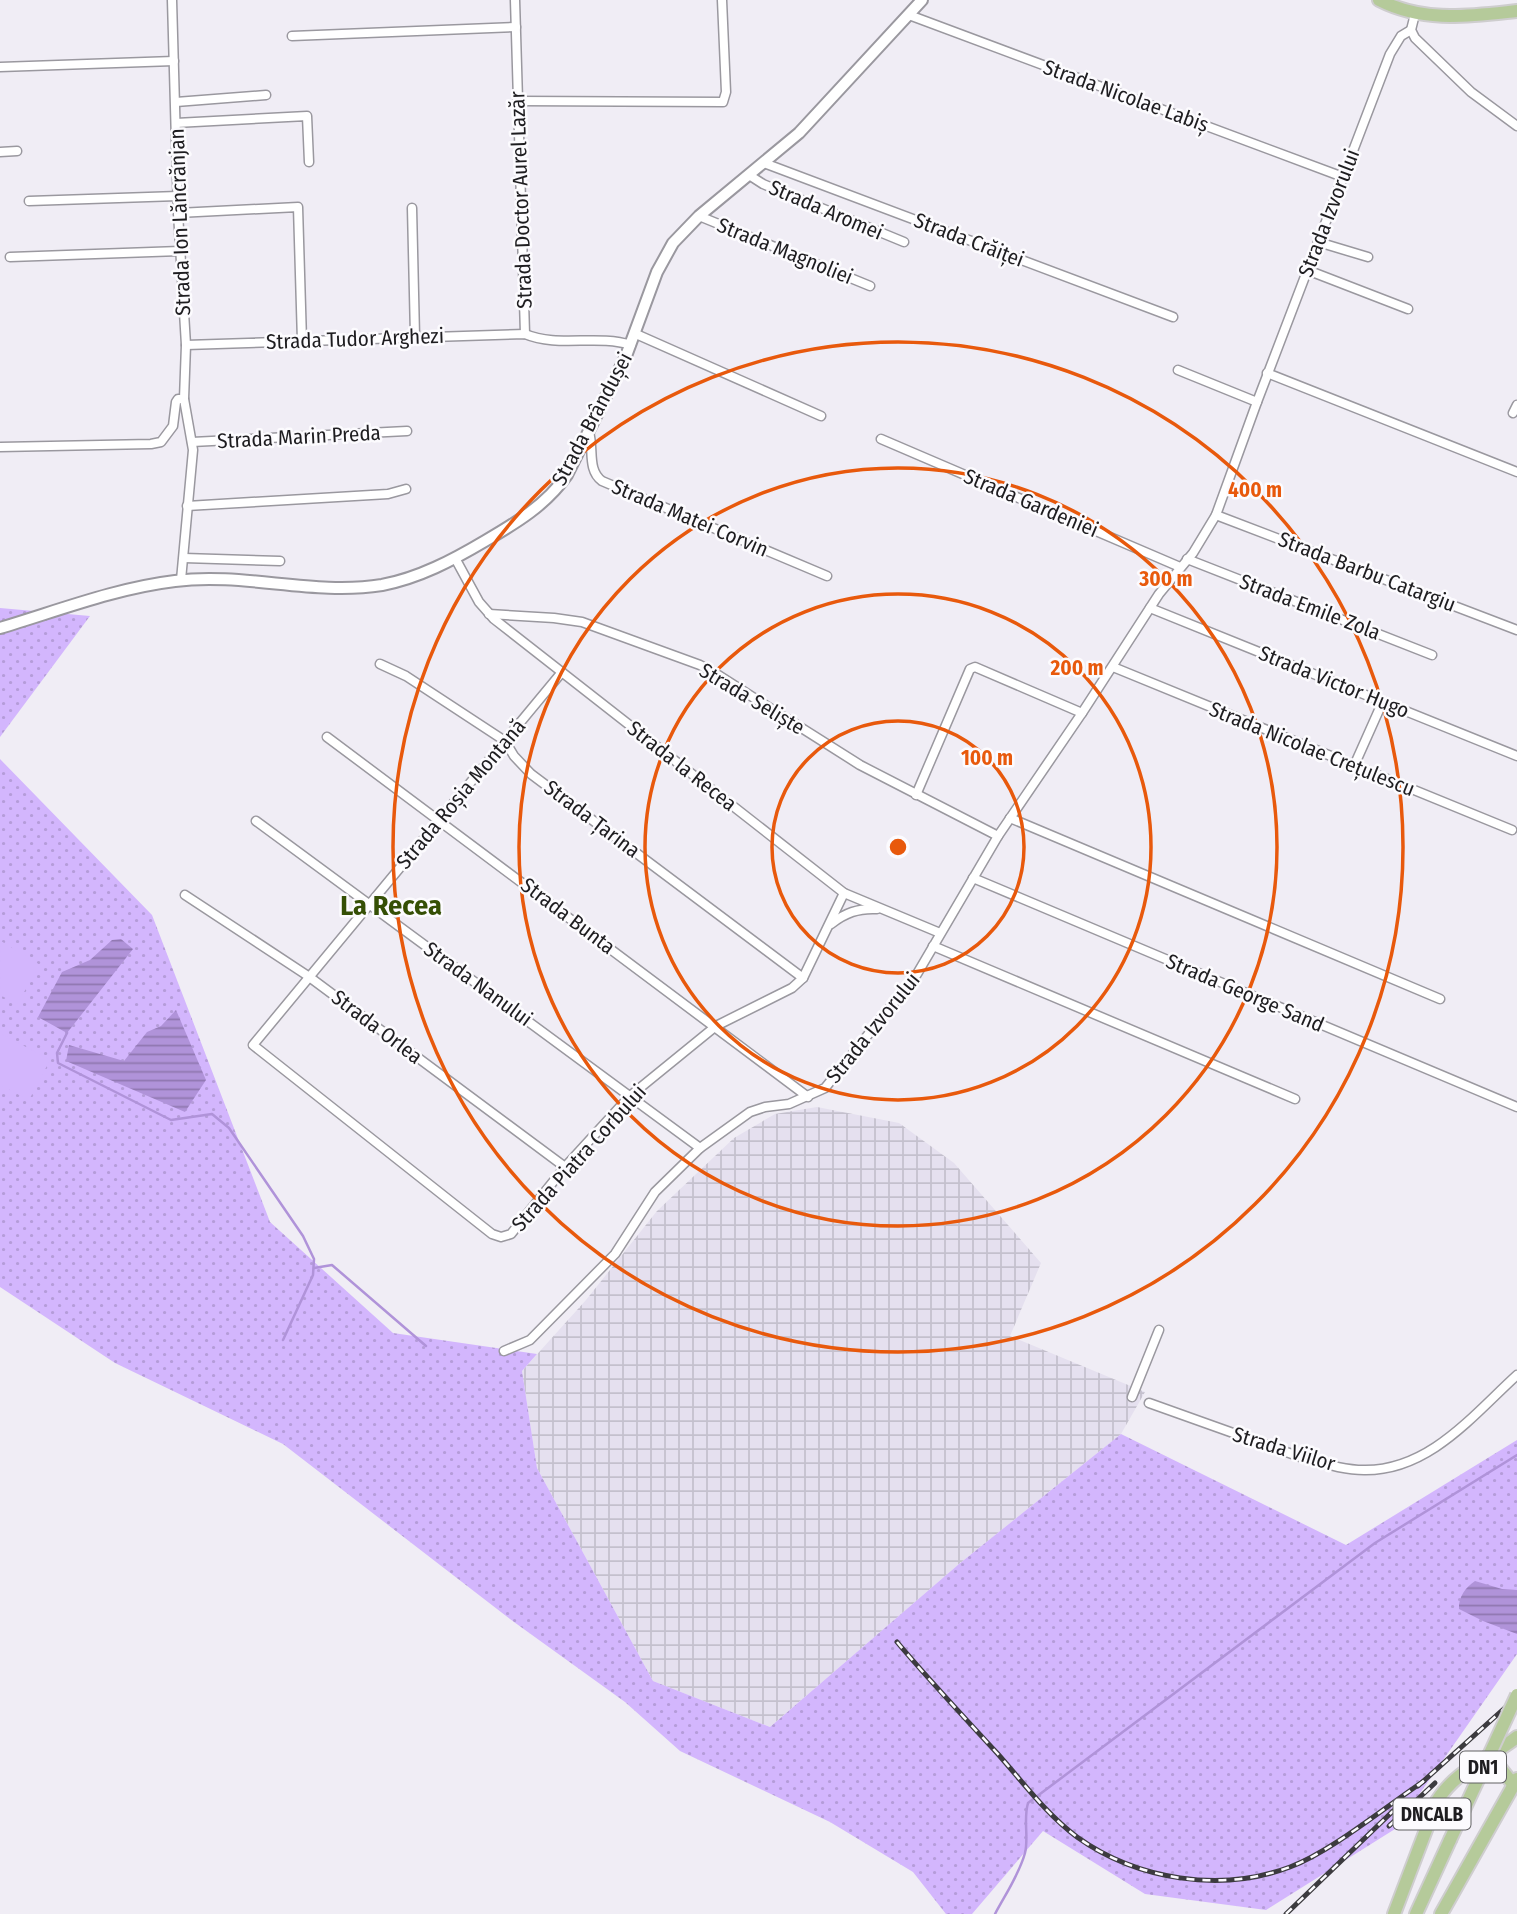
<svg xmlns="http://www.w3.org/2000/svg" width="1517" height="1914" viewBox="0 0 1517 1914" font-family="'Fira Sans Condensed',sans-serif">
	<defs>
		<pattern id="industrial-grid" width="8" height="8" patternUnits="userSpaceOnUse" patternTransform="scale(1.75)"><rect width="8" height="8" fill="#e5e0ef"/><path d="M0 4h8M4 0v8" fill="none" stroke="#c4c0cd"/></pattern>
		<pattern id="grass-dots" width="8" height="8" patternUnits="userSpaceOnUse" patternTransform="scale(1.75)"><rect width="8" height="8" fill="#d3b6fd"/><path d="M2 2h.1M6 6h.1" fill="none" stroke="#b59cd9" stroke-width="1.8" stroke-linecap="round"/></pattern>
		<pattern id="water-rules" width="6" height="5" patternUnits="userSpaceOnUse" patternTransform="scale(1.75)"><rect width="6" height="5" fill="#b093d9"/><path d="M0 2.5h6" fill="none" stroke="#8f77b0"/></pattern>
	</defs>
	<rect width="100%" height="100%" fill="#f0edf5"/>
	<!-- industrial -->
	<path fill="url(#industrial-grid)" d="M817,1107l82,16 55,40 87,100 -31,73 135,56 -24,42 -162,130 -189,163 -117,-46 -116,-213 -15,-97 64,-71 71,-89 77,-73 41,-24z"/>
	<!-- grass -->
	<g fill="url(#grass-dots)">
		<path d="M0,608l90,8 -90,121z"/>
		<path d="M0,759l152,156 118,307 123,111 144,21 -15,17 15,97 116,213 117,46 189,-163 162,-130 225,111 171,-105v214l-122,175 -129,81 -121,-16 -102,-63 -71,83h-26l-33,-42 -83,-50 -150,-71 -55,-49 -111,-80 -231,-178 -168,-81 -115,-76z"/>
	</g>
	<!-- garden -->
	<g fill="#d3b6fd">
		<path d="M1,941l39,24 -23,39 -17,-9z"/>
		<path d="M0,1033l50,27 -21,40 -29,-15z"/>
	</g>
	<!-- water -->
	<g fill="url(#water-rules)">
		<path d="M121,939l12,10 -66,84 -29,-16 24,-45 28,-12 22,-20z"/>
		<path d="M176,1010l30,70 -21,32 -119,-51 3,-16 55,16 23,-29 14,-6z"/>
		<path d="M1475,1581l27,8 15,1v44l-34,-13 -24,-12c-1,-12 7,-22 16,-28z"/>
	</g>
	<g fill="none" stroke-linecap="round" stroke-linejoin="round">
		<!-- stream -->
		<g stroke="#b093d9" stroke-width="2.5">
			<path d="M67,1033l-10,20 1,10 113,57 41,-6 17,14 74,108 11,23 -1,16 -30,65"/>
			<path d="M314,1268l18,-3 94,81"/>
			<path d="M995,1914c10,-19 24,-39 30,-61 4,-16 -2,-33 3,-50l347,-260 142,-88"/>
		</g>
		<defs>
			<g id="street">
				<path d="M172,0l6,213 8,132 -2,54 9,51 -12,130"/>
				<path d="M515,0l10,334"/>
				<path d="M1415,14l-4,16 4,8 56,54 46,34"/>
				<path d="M909,15l434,162"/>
				<path d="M292,36l224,-9"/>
				<path d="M0,67l174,-6"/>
				<path d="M518,101l205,1 3,-10 -4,-92"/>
				<path d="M176,102l90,-7"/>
				<path d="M176,123l131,-7 2,46"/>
				<path d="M0,152l17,-1"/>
				<path d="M764,163l409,154"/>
				<path d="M749,175l14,9 141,58"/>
				<path d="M29,201l149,-5"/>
				<path d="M412,208l3,128"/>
				<path d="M178,213l120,-6 4,134"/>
				<path d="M699,216l171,70"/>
				<path d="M1318,242l50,15"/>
				<path d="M10,257l170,-6"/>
				<path d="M1307,270l101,39"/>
				<path d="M636,334l185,82"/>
				<path d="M186,345l339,-11c33,14 72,0 106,11"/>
				<path d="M1178,370l79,32"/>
				<path d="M1267,373l250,99"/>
				<path d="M1513,413l4,-8"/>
				<path d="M589,432c5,17 -2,38 13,49l225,95"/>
				<path d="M881,439l299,128"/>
				<path d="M192,442l215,-11"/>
				<path d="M0,447l151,-3 10,-2 12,-16 3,-24 2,-3h6"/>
				<path d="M187,506l201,-12 18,-5"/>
				<path d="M1216,515l301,115"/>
				<path d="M184,558l96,3"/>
				<path d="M455,558l24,44 15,17 350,274 96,40"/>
				<path d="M1187,559l245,96"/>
				<path d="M1150,608l367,148"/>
				<path d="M489,614l65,4 28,4 118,43 18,10 142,90 138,71"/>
				<path d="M380,664l26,12 99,65 9,15 17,18 272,204"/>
				<path d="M1113,667l399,163"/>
				<path d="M562,672l-309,373 239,189 9,3 10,-3 54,-67 65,-71 86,-70 76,-38 11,-10 41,-85"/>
				<path d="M327,737l481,360"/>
				<path d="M1354,766l29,-65"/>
				<path d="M916,795l54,-126 5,-2 107,46"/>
				<path d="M1010,818l430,181"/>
				<path d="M256,821l444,327"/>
				<path d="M973,878l544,229"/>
				<path d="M185,895l123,81 257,191"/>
				<path d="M831,924c14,-11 27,-16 46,-15"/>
				<path d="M933,946l362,153"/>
				<path d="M504,1351l26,-11 85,-86 40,-62 45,-44 50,-36 15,-5 24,-3 36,-16 92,-114 81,-138 84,-123 77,-119 34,-41 23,-38 41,-113 133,-348 11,-18 10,-6"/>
				<path d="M1132,1397l27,-67"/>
				<path d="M1149,1403l157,56c19,5 39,11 58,11 65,1 109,-55 153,-95"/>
			</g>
			<path id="secondary" d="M0,628c57,-17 116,-40 175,-47 69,-9 138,15 207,4 37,-7 71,-25 103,-44 31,-18 61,-36 82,-66l59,-119 31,-84 16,-29 26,-27 100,-83 123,-133"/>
			<g id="primary">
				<path d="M1379,0c45,23 90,16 138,11"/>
				<path d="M1490,1755l23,29"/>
				<path d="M1394,1914l43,-113c19,-31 52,-42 80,-64"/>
				<path d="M1416,1914l34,-74"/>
				<path d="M1441,1914l76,-135"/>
			</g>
		</defs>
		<!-- street casing -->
		<use href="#street" stroke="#9a989f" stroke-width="11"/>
		<!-- secondary casing -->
		<use href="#secondary" stroke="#9a989f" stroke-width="14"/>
		<!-- primary casing -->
		<use href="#primary" stroke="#cecdce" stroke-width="16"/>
		<!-- street -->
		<use href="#street" stroke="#fff" stroke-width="8"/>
		<!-- secondary -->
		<use href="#secondary" stroke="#fff" stroke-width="10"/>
		<!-- primary -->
		<use href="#primary" stroke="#b5ca9a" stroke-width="12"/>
		<defs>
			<g id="rail">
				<path d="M897,1642c32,38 66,74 100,111 25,28 49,61 80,84 60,43 144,56 213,30 42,-16 95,-60 134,-86"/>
				<path d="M1418,1786l99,-89"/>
				<path d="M1389,1826l46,-43"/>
				<path d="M1286,1914l107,-103"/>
			</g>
		</defs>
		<!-- rail casing -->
		<use href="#rail" stroke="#3c3b3f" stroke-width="5"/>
		<!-- rail -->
		<use href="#rail" stroke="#fcfbfe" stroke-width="2.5" stroke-dasharray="8" stroke-linecap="butt"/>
		<defs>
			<path id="primary-bridge" d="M1450,1840l67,-145"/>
		</defs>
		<!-- primary-bridge casing -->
		<use href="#primary-bridge" stroke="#cecdce" stroke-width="16" stroke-linecap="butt"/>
		<!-- primary-bridge -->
		<use href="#primary-bridge" stroke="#b5ca9a" stroke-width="12"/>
	</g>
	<!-- distance rings -->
	<g fill="none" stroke="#e8590c" stroke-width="3.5">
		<circle cx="898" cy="847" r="126"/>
		<circle cx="898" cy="847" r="253"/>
		<circle cx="898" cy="847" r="379"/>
		<circle cx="898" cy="847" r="505"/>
	</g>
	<g text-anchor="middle" stroke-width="5" stroke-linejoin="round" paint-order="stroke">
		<!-- shield labels -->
		<g fill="#fcfbfe" stroke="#616063" stroke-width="2">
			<rect x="1460" y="1751.5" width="46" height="31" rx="5"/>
			<rect x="1393.5" y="1798.5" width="77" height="31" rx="5"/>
		</g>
		<g font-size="19" font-weight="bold" fill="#1e1d20">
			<text x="1483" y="1774">DN1</text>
			<text x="1432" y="1821">DNCALB</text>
		</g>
		<!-- street labels -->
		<g font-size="21" fill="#1e1d20" stroke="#fcfbfe">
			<text transform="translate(1126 96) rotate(20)" y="7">Strada Nicolae Labiș</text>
			<text transform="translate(521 200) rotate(-92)" y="7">Strada Doctor Aurel Lazăr</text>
			<text transform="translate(826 210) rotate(23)" y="7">Strada Aromei</text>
			<text transform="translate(1329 213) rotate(-69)" y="7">Strada Izvorului</text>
			<text transform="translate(180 222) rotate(-92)" y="7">Strada Ion Lăncrănjan</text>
			<text transform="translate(969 240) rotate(21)" y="7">Strada Crăiței</text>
			<text transform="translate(785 251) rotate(22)" y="7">Strada Magnoliei</text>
			<text transform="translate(355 339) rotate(-2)" y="7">Strada Tudor Arghezi</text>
			<text transform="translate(592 419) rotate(-62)" y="7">Strada Brândușei</text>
			<text transform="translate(299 437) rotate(-3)" y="7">Strada Marin Preda</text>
			<text transform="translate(1031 503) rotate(23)" y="7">Strada Gardeniei</text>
			<text transform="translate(690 518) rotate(23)" y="7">Strada Matei Corvin</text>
			<text transform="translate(1367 572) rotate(21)" y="7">Strada Barbu Catargiu</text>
			<text transform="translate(1310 607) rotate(21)" y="7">Strada Emile Zola</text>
			<text transform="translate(1334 682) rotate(22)" y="7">Strada Victor Hugo</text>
			<text transform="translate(752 699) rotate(31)" y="7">Strada Seliște</text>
			<text transform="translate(1312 749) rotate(22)" y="7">Strada Nicolae Crețulescu</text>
			<text transform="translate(682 766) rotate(38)" y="7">Strada la Recea</text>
			<text transform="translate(461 794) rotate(-50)" y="7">Strada Roșia Montană</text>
			<text transform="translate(592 819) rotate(37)" y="7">Strada Țarina</text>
			<text transform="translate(568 916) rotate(37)" y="7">Strada Bunta</text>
			<text transform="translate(478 984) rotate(36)" y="7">Strada Nanului</text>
			<text transform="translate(1245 993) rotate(23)" y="7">Strada George Sand</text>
			<text transform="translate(377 1027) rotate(37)" y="7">Strada Orlea</text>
			<text transform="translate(873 1028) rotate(-51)" y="7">Strada Izvorului</text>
			<text transform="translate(579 1158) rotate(-48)" y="7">Strada Piatra Corbului</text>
			<text transform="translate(1284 1449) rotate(17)" y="7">Strada Viilor</text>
		</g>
		<!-- district labels -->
		<g font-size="28" font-weight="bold" fill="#354f05" stroke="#fcfbfe">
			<text x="391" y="915">La Recea</text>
		</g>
	</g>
	<circle cx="898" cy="847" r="10" fill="#e8590c" stroke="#fcfbfe" stroke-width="3.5"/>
	<g font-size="21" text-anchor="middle" font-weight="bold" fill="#e8590c" stroke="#fcfbfe" stroke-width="5" stroke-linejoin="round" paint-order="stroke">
		<text x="1255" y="497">400 m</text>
		<text x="1166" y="586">300 m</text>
		<text x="1077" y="675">200 m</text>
		<text x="987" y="765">100 m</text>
	</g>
</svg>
